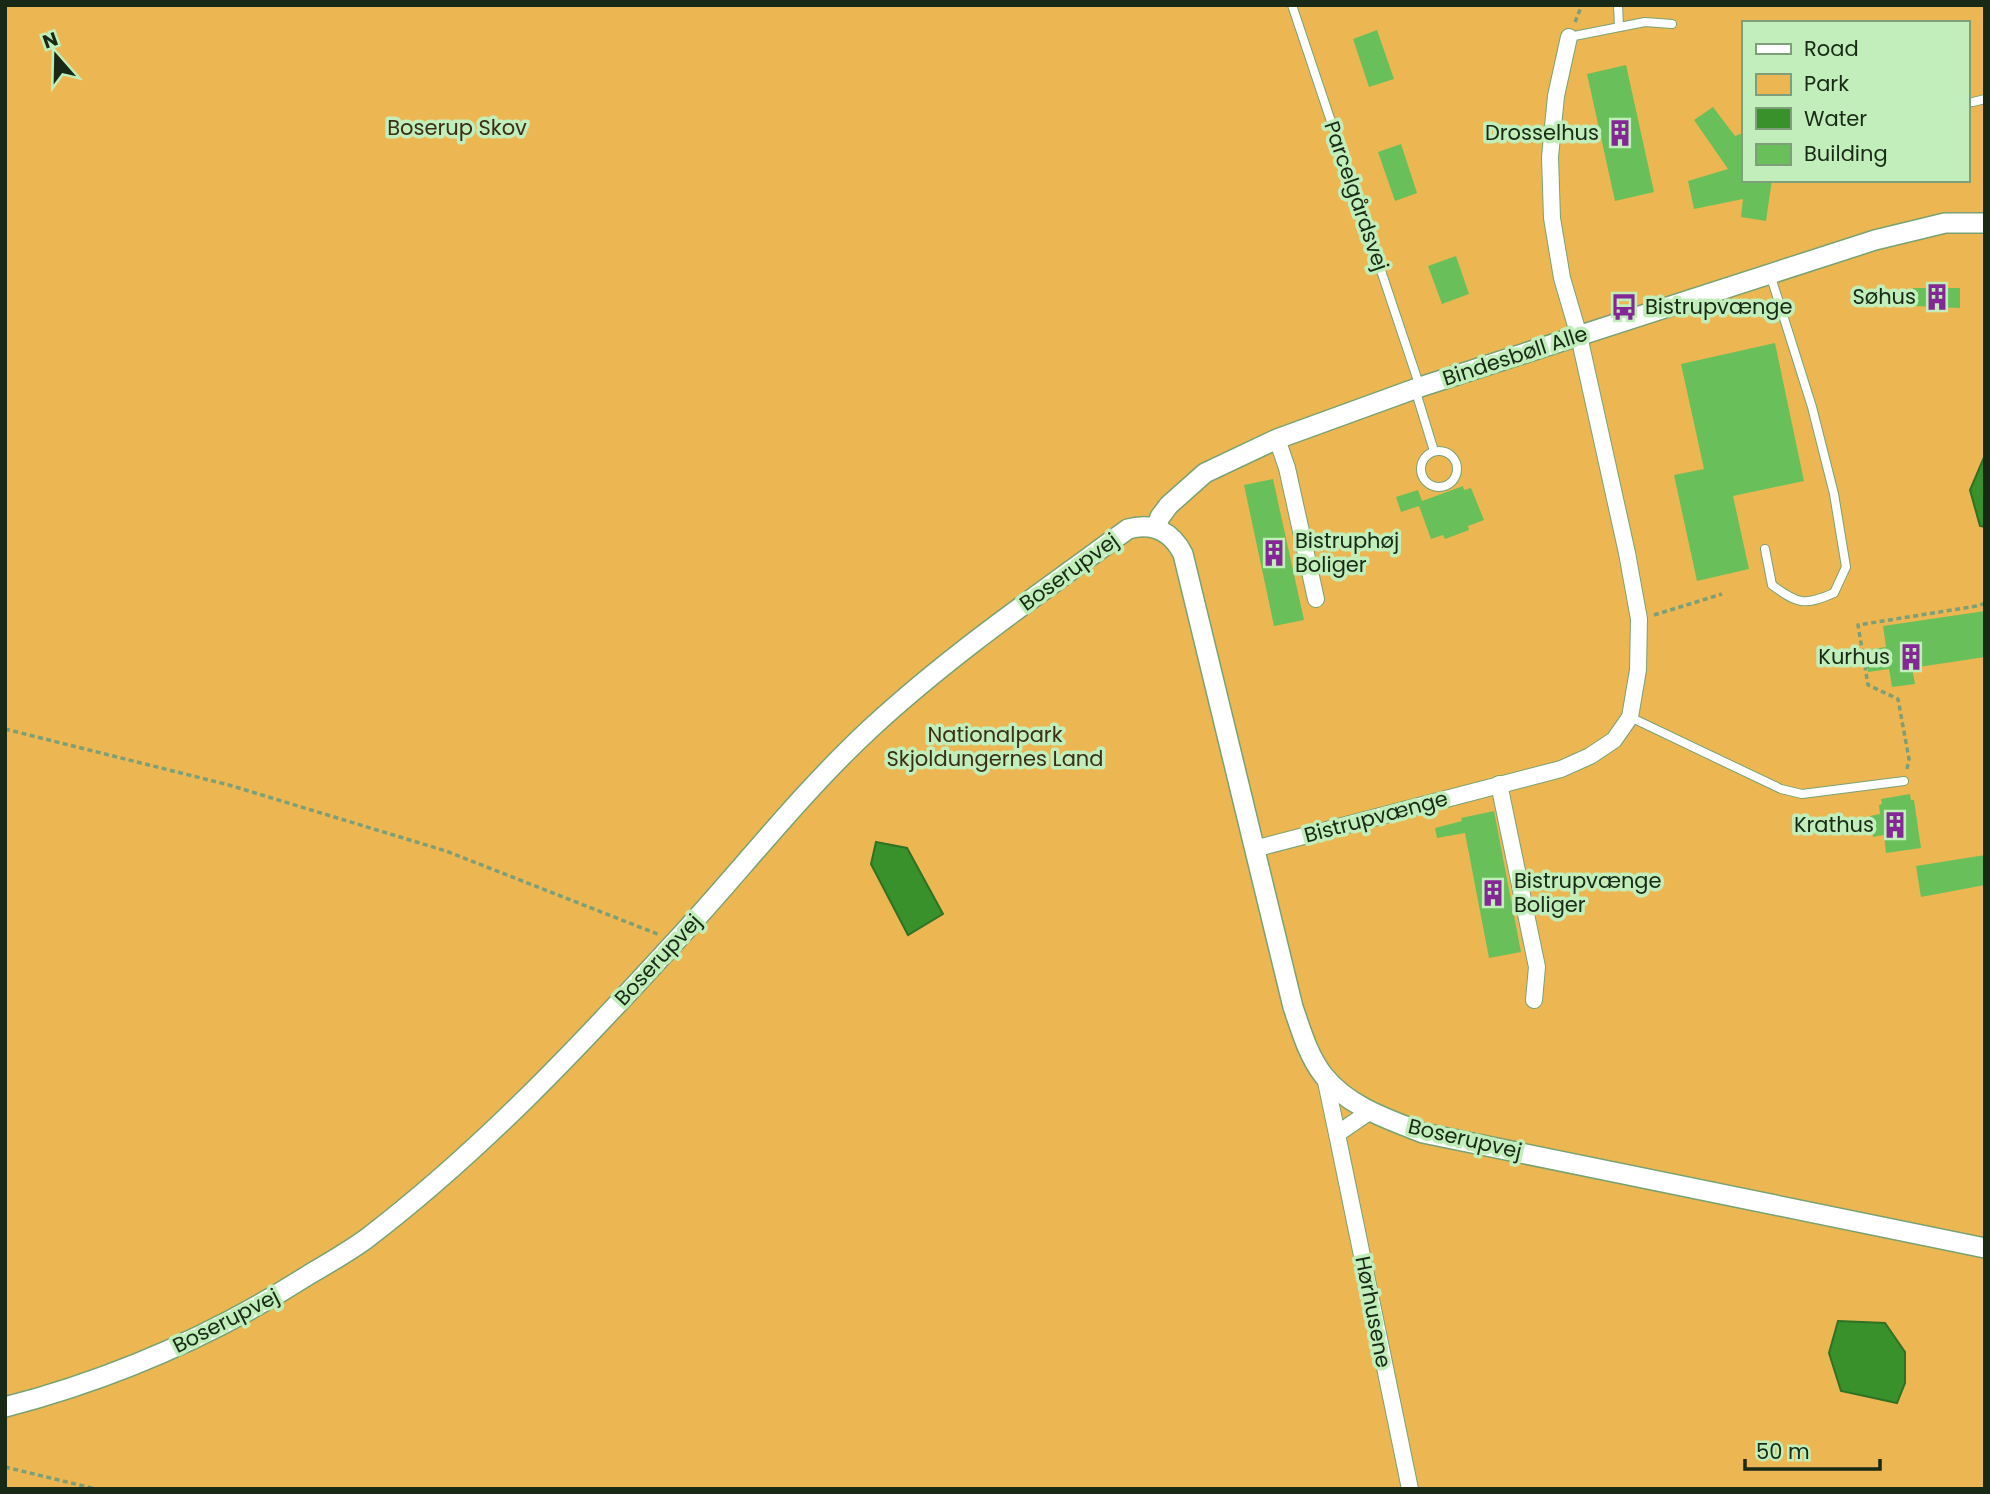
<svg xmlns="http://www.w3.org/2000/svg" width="1990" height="1494" viewBox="0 0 1990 1494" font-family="Poppins,sans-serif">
	<rect width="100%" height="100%" fill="#b5e1ae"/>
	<!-- green -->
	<path fill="#ecb752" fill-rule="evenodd" d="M5,5h1980v1484h-1980zM1743,23h224v157h-224z"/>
	<!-- water -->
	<g fill="#39912b" stroke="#2f7224" stroke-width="2">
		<path d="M1985,455v72l-5,-1 -10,-36z"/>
		<path d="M876,842l31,6 36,66 -35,21 -37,-71z"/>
		<path d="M1838,1321l47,2 20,29v31l-8,20 -56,-12 -12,-38z"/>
	</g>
	<!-- building -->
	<g fill="#69c05b">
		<path d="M1377,30l17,49 -25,8 -16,-48z"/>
		<path d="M1626,65l28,127 -39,9 -28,-127z"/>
		<path d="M1713,107l22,29 8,-3v47h29l-6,41 -25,-4 2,-18 -49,10 -6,-28 40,-12 -34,-49z"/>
		<path d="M1401,144l16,49 -22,8 -17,-49z"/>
		<path d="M1456,256l13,38 -27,10 -14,-38z"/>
		<path d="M1913,288h47v20l-47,-2z"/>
		<path d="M1775,343l29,138 -71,15 16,73 -52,12 -23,-106 30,-6 -23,-105z"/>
		<path d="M1273,479l31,141 -30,6 -30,-141z"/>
		<path d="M1463,486l1,4 7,-2 13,32 -16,6 1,4 -24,9 -2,-4 -12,4 -12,-33 -18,6 -5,-15 22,-7 4,11z"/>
		<path d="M1985,611v46l-73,11 3,16 -23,3 -3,-18 -21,3 -3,-22 21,-3 -3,-21z"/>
		<path d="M1910,794l1,6h3l7,48 -35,5 -2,-18 -11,2 -3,-21 10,-2 -1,-9 3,-1 -1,-5z"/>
		<path d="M1494,811l27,141 -32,6 -24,-125 -28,5 -2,-10 27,-7 -1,-3z"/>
		<path d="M1985,855v30l-64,12 -5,-31z"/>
	</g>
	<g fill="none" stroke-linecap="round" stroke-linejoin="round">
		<defs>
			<g id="service">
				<path d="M1292,5l128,382"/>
				<path d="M1618,5l1,22"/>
				<path d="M1569,37l76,-15 27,2"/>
				<path d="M1973,102l12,-3"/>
				<path d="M1415,389l19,62"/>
				<circle cx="1439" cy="469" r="18"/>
				<path d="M1765,549l7,36c26,19 32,21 62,8l12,-26 -12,-73 -22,-87 -42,-133"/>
				<path d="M1630,717l151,72 21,5 102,-13"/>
			</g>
			<g id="minor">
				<path d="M1277,439l10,29 29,131"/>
				<path d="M1499,784l38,183 -3,33"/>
				<path d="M1254,849l307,-80 29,-13 24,-16 16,-23 8,-47 1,-51 -12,-66 -48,-217 -17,-58 -10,-60 -2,-61 6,-61 13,-59"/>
				<path d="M1325,1077l12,57"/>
				<path d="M1369,1112l-32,22 73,355"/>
			</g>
			<g id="tertiary">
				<path d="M1156,528l4,-11 9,-12 36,-32 72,-34 143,-52 455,-147 70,-17h40"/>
				<path d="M5,1407c108,-28 211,-73 305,-133 19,-11 38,-22 56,-35 113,-86 212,-191 308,-296 66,-71 125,-148 196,-214 80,-74 170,-136 258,-200 25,-7 44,3 55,25l110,453c8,23 15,49 31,69 25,31 64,43 99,57l562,115"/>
			</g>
		</defs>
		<!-- service casing -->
		<use href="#service" stroke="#79a272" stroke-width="10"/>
		<!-- minor casing -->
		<use href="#minor" stroke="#79a272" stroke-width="18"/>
		<!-- tertiary casing -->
		<use href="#tertiary" stroke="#79a272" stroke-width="22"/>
		<!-- path -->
		<g stroke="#7d9f77" stroke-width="3.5" stroke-dasharray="5 3.5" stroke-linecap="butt">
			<path d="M1575,22l7,-17"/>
			<path d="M1654,615l68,-21"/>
			<path d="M5,729l224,56 217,66 214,84"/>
			<path d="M1907,769l2,-10 -11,-60 -30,-14 -10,-60 119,-19 8,-3"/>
			<path d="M5,1467l91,22"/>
		</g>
		<!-- service -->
		<use href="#service" stroke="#fff" stroke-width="8"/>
		<!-- minor -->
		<use href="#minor" stroke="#fff" stroke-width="16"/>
		<!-- tertiary -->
		<use href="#tertiary" stroke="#fff" stroke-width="19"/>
	</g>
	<!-- icons -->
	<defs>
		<symbol id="building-bare" viewBox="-9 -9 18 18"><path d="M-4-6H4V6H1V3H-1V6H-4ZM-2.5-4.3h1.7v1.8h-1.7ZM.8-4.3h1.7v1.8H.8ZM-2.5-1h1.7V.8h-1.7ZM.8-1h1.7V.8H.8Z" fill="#822793" stroke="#c2eebb" stroke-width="2.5" paint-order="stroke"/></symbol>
		<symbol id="bus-bare" viewBox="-9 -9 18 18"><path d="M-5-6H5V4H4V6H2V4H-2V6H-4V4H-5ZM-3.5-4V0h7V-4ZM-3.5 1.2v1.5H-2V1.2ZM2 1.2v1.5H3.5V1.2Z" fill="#822793" stroke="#c2eebb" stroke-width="2.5" paint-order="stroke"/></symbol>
	</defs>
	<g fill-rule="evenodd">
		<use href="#building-bare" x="1601" y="114" width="38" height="38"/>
		<use href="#building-bare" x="1918" y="278" width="38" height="38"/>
		<use href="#bus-bare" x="1605" y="288" width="38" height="38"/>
		<use href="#building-bare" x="1255" y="534" width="38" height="38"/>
		<use href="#building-bare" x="1892" y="638" width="38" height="38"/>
		<use href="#building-bare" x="1876" y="806" width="38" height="38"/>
		<use href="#building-bare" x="1474" y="874" width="38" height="38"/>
	</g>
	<g text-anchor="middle" stroke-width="7" stroke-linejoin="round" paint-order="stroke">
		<!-- park labels -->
		<g font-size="21" fill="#3a2e19" stroke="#c2eebb">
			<text x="457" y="135">Boserup Skov</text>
			<text x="995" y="742">Nationalpark<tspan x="995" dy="24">Skjoldungernes Land</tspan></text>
		</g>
		<!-- poi labels -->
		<g font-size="21" fill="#182915" stroke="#c2eebb" text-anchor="end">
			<text x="1599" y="140">Drosselhus</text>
			<text x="1916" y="304">Søhus</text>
			<text x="1645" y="314" text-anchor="start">Bistrupvænge</text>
			<text x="1295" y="548" text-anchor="start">Bistruphøj<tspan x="1295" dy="24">Boliger</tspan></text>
			<text x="1890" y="664">Kurhus</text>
			<text x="1874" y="832">Krathus</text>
			<text x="1514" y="888" text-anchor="start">Bistrupvænge<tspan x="1514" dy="24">Boliger</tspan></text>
		</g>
		<!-- street labels -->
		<g font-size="21" fill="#182915" stroke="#c2eebb">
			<text transform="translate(1356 196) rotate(71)" y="7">Parcelgårdsvej</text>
			<text transform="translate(1515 356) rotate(-18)" y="7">Bindesbøll Alle</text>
			<text transform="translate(1069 572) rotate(-36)" y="7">Boserupvej</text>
			<text transform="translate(1376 817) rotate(-15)" y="7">Bistrupvænge</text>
			<text transform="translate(658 960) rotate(-47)" y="7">Boserupvej</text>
			<text transform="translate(1465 1139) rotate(13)" y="7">Boserupvej</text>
			<text transform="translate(1373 1312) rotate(79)" y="7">Hørhusene</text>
			<text transform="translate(226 1321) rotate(-27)" y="7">Boserupvej</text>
		</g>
	</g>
	<!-- border -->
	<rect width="1990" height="1494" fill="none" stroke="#182915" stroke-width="14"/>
	<!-- legend -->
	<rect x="1742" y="21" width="228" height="161" fill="#c2eebb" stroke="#7e9f79" stroke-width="2"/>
	<rect x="1756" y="44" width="35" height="10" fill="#ffffff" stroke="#7e9f79" stroke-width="2"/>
	<text x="1804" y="56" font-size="21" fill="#182915">Road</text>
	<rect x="1756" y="74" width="35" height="21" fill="#ecb752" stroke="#7e9f79" stroke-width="2"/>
	<text x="1804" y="91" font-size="21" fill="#182915">Park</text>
	<rect x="1756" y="108" width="35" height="21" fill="#39912b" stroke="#7e9f79" stroke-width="2"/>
	<text x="1804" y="126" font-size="21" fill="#182915">Water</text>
	<rect x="1756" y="144" width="35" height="21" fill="#69c05b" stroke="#7e9f79" stroke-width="2"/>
	<text x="1804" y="161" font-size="21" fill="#182915">Building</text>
	<!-- north arrow -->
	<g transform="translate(56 56) rotate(340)" stroke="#c2eebb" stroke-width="5" paint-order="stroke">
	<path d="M0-5L12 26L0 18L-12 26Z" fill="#182915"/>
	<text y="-10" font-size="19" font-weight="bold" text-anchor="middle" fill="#182915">N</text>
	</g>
	<!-- scale -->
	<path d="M1745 1459v10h135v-10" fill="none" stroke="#182915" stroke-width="3.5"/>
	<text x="1756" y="1459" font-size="21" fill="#182915" stroke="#c2eebb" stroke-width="5" paint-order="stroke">50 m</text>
</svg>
